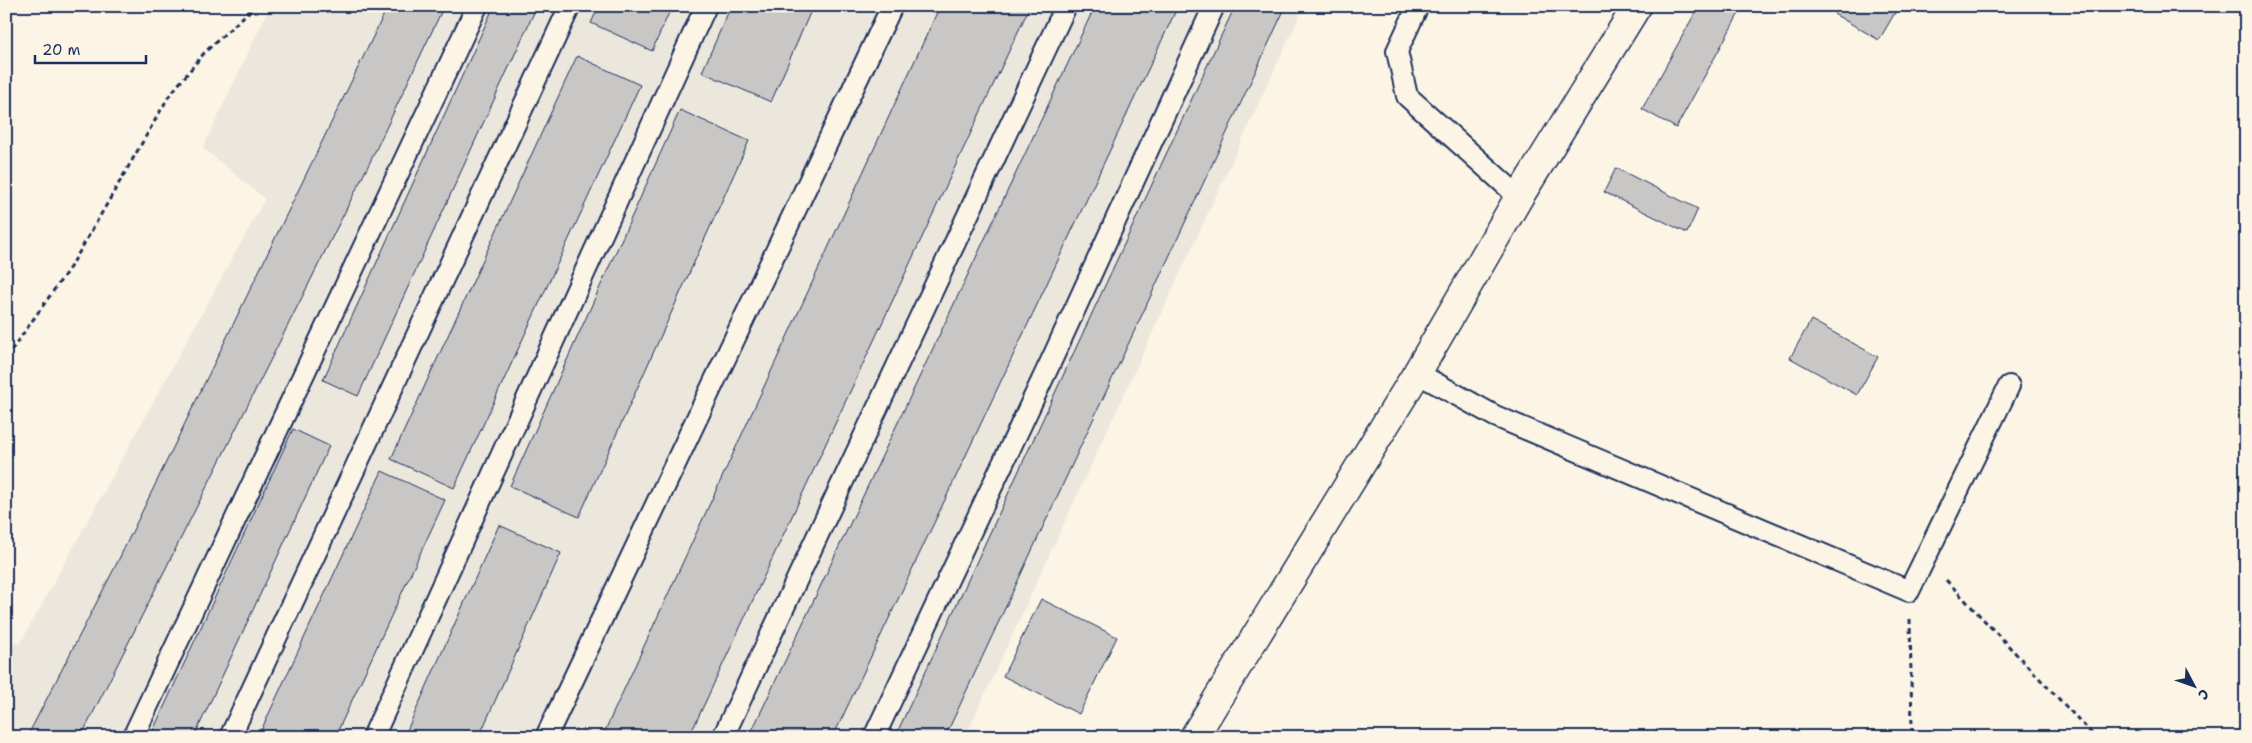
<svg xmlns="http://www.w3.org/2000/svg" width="2252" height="743" viewBox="0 0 2252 743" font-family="'Shantell Sans',sans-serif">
	<rect width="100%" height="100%" fill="#fcf5e5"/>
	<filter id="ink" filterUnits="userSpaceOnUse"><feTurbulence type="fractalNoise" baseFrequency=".02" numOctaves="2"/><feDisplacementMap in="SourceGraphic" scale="10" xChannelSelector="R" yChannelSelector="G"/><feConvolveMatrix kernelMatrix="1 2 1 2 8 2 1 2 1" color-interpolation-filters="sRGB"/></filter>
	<g filter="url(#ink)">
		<!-- built -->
		<path fill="#ece7dc" d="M270,6h1034l-339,731h-959v-98l14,5 245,-445 -62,-51z"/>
		<!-- building -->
		<g fill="#c8c7c6" stroke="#1b2f5e">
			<path d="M388,6h56l-73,154 -290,577h-54l90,-174z"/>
			<path d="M494,6h43l-179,390 -35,-16z"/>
			<path d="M599,6h73l-20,45 -61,-28z"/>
			<path d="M731,6h82l-42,96 -69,-30z"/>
			<path d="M940,6h90l-341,731h-87z"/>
			<path d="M1095,6h83l-345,731h-84z"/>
			<path d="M1235,6h51l-341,731h-50z"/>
			<path d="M1699,6h44l-67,122 -34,-19z"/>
			<path d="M1838,6h61l-20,34 -45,-26z"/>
			<path d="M577,56l63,29 -186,403 -63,-29z"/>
			<path d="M680,110l69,31 -170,376 -69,-31z"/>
			<path d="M1616,168l82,41 -11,24 -83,-41z"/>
			<path d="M1811,320l67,37 -21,38 -67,-37z"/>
			<path d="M293,429l36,17 -135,291h-44z"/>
			<path d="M382,471l63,29 -110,237h-77z"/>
			<path d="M499,525l62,28 -82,184h-75z"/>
			<path d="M1041,599l76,38 -38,77 -76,-38z"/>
		</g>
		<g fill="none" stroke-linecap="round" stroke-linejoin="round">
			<defs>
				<g id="service">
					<path d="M1418,6l-21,45 10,45 112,101"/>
					<path d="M1417,373l78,43 414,175 100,-205"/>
					<path d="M133,737l344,-731"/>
					<path d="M230,737l340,-731"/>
					<path d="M373,737l333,-731"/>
					<path d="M546,737l346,-731"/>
					<path d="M723,737l343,-731"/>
					<path d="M874,737l178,-378 162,-353"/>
				</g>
				<path id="secondary" d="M1194,737l223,-364 102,-176 118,-191"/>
			</defs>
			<!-- service casing -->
			<use href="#service" stroke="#1b2f5e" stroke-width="24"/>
			<!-- secondary casing -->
			<use href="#secondary" stroke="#1b2f5e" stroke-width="31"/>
			<!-- path -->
			<g stroke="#1b2f5e" stroke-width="3" stroke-dasharray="5 4" stroke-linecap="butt">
				<path d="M6,358l67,-95 96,-167 36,-44 50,-46"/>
				<path d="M1946,580l149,157"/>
				<path d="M1910,619l2,111 12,7"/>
			</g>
			<!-- service -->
			<use href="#service" stroke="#fcf5e5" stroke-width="20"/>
			<!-- secondary -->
			<use href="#secondary" stroke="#fcf5e5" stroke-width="28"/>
		</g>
	</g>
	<!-- margin -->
	<rect width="2252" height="743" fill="none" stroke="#fcf5e5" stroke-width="25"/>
	<rect x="12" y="12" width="2227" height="718" fill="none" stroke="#1b2f5e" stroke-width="2" filter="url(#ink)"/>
	<!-- north arrow -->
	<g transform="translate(2194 686) rotate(131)" stroke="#fcf5e5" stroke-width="4" paint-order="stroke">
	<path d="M0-4L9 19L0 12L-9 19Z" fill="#1b2f5e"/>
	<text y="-8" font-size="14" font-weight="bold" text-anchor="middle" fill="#1b2f5e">С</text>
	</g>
	<!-- scale -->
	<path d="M35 55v8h111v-8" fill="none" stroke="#1b2f5e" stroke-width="2.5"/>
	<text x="42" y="55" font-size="15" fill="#1b2f5e" stroke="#fcf5e5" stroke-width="4" paint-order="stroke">20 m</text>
</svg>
